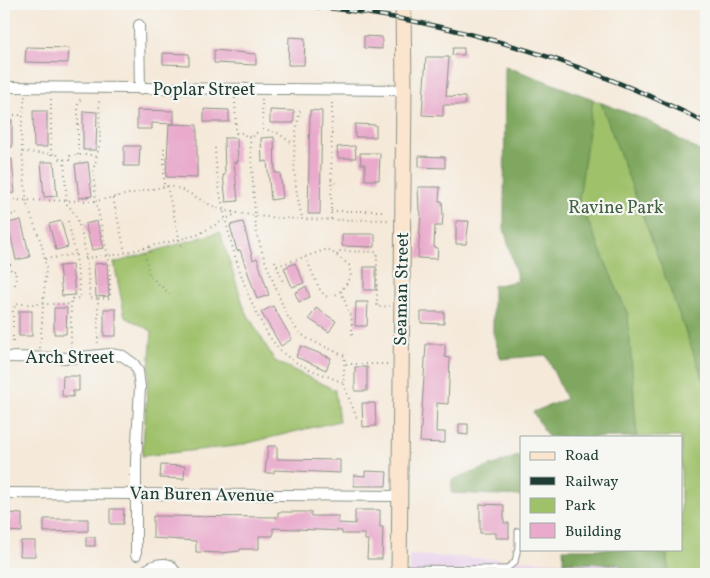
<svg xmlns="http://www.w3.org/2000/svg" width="710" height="578" viewBox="0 0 710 578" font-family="Vollkorn,serif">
	<rect width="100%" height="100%" fill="#f6f6f2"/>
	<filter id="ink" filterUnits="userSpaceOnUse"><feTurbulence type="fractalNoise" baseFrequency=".02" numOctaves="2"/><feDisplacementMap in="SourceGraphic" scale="10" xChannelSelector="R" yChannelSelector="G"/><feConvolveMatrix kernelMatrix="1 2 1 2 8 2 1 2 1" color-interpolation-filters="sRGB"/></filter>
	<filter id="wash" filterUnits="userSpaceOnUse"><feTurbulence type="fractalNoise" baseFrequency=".0096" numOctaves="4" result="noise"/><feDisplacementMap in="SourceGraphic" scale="20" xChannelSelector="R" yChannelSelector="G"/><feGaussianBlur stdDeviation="1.12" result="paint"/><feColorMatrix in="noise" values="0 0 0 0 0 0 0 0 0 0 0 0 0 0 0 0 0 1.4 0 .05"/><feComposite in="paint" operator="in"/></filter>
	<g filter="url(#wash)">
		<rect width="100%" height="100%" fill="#f5e9d9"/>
		<!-- built -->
		<path fill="#e9d2ed" d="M410,555l211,10 1,9h-212z"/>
		<!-- green -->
		<g fill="#9fc16a" stroke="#5f7f4f">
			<path d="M505,66l141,54 60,35v419h-62l-8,-25h45v-112h-83z"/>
			<path d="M220,232l25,78 30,51 60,29 4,31 -103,25 -94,10 10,-125 -27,-14 -11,-54z"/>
			<path d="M537,565l49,1v8h-54v-5z"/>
		</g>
		<!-- forest -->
		<g fill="#7fa75e" stroke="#4f7249">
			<path d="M505,66l88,33 -14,101 49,115 9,122h-89l-15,-25 33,-13 -20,-44 -45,4 -8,-26v-47l25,-5 -14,-53z"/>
			<path d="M601,103l45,17 60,35v232z"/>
			<path d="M518,456l3,1v39l-70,-3 1,-13z"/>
			<path d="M563,549h103l3,25h-47l-1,-9 -57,-3z"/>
		</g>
		<g id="blocks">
			<!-- building -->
			<g fill="#e9aacc">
				<path d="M364,36l18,1v12l-18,-1z"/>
				<path d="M289,37l16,1 -1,27h-16z"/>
				<path d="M26,47l43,1 -1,15 -43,-1z"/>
				<path d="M453,48h11v7h-12z"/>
				<path d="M214,50l42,4v11l-42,-2z"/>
				<path d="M163,53l26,1v11l-26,-1z"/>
				<path d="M426,57h23l-3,39 19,1v8h-22v11l-21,-1z"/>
				<path d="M204,109l25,1v12h-25z"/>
				<path d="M137,110l37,1v13l-22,-1v6h-15z"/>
				<path d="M270,110l24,1v12h-24z"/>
				<path d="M310,110l12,1 -2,103h-12z"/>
				<path d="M33,111h14v36h-13z"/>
				<path d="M83,111l14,1 -1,38h-13z"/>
				<rect x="4" y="120" width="8" height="27"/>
				<path d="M169,124l28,1v53l-31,-1z"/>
				<path d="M355,124l21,1v12h-21z"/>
				<path d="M274,137l1,36h5l3,25 -12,2 -4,-39 -5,1 -1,-24z"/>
				<path d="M224,138h13l1,24h-4l4,39 -12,1 -3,-27h2z"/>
				<path d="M124,146h16l-1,20h-15z"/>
				<path d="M355,146l1,12h-18l-1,-11z"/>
				<path d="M360,153h20l-1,27h-14v-16h-4z"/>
				<path d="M419,156l26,1v11l-26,-1z"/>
				<path d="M12,159l3,34 -11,1v-34z"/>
				<path d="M41,162h13l3,34 -13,1z"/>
				<path d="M88,162l4,34 -13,2 -4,-34z"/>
				<path d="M418,187h22l-1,14h3l1,14 -1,11h-7l-1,21 4,1 -1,11 -19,-1 3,-47h-2z"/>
				<path d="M21,220l9,37 -14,3 -8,-37z"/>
				<path d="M61,221l7,26 -12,3 -7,-26z"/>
				<path d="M97,221l7,27 -12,2 -7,-26z"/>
				<path d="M456,221h13l-3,23h-10z"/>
				<path d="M243,222l10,38 4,-2 12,37 -12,4 -17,-49 -3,1 -7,-26z"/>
				<path d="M342,234h33v13l-33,-1z"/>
				<path d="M107,263l2,33 -13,1 -2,-33z"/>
				<path d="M295,263l9,20 -12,4 -8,-19z"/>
				<path d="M72,265l3,30 -13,1 -3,-30z"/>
				<rect x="364" y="267" width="12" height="23"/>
				<path d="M306,286l4,11 -11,5 -4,-9z"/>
				<path d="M356,302h12l-1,24h-12z"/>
				<path d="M273,306l19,33 -11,7 -20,-34z"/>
				<path d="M54,308h13l-1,26h-12z"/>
				<path d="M316,308l20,13 -7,11 -20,-13z"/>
				<rect x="104" y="309" width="12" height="27"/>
				<rect x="19" y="311" width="13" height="25"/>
				<path d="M421,312h23v12l-23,-1z"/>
				<path d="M426,344h19v13l5,1 -2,46 -11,-1 -1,29h9v11l-25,-1z"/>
				<path d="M301,346l30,12 -5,12 -30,-13z"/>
				<rect x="355" y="367" width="12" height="24"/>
				<path d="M63,376h16v15h-6v6l-11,-1z"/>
				<path d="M362,403h13l1,23 -13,1z"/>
				<path d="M459,424h9v11l-9,-1z"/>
				<path d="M268,446h9v13l63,1v13l-66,-3v3h-9z"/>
				<path d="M161,465l24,1 -1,13 -24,-1z"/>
				<path d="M365,471l22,1 -1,14h-32v-11l11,1z"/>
				<path d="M480,504l24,1v18h5v15h-13v-5h-16z"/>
				<path d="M110,509h14l-1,15h-13z"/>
				<path d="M355,510h25v17h3l-1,32h-15l1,-19h-3v-6h-23v-3l-69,-3v8h-14v13h-19v2l-19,2 -25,-1v-11l-43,-3v-22l125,1v-5h33v4h27v7l17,1z"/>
				<path d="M10,513l12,1v18l-16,-1v-11h4z"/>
				<path d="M44,519h44v12l-44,1z"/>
				<rect x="86" y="537" width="9" height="9"/>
				<path d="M21,541h14v15h-15z"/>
			</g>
		</g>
	</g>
	<g filter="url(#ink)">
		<use href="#blocks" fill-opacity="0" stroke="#8a9386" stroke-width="1"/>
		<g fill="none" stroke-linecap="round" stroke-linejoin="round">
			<defs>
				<path id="lane" d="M402,568l104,1 9,-7 3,-15v-16"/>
				<g id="street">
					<path d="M139,25l1,64"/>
					<path d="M4,87l400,3"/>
					<path d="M4,357l67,1 39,-4 13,2 11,8 4,7 2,16 -4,73v95"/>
					<path d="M4,493l395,3"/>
					<path d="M142,574c8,-8 16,-12 28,-9l7,9"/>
				</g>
				<path id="secondary" d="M399,574l5,-484 -1,-86"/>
			</defs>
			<!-- lane casing -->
			<use href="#lane" stroke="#8a9386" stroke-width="7"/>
			<!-- street casing -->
			<use href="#street" stroke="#8a9386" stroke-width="12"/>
			<!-- secondary casing -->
			<use href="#secondary" stroke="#8a9386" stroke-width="17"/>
			<!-- path -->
			<g stroke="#8a9386" stroke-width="2" stroke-dasharray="1 4" stroke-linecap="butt">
				<path d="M235,98l1,35h8l2,4h7l2,-4h8l-1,-34"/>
				<path d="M300,111c-9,36 -7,71 2,106"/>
				<path d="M4,115h19"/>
				<path d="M263,129l13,3 18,12"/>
				<path d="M250,137l6,94 8,27 22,56 11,16 9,8 39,18 -2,27 15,38"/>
				<path d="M164,148v37"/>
				<path d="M215,148c1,51 30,168 67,204 17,16 41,21 61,31"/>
				<path d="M22,152l-1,-20 4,-36"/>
				<path d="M51,155v-58"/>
				<path d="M78,155v-51l4,-8"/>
				<path d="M64,159l3,46c18,12 21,72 23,93l8,1v44"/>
				<path d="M331,180l8,6"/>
				<path d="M167,186l14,60"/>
				<path d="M113,198l12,54"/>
				<path d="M4,200l92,1 71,-15c21,2 38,20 60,25 53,11 109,8 164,9"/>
				<path d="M331,211h54"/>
				<path d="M331,219l1,-120"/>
				<path d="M68,221l8,35 4,38v4l-9,1v50"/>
				<path d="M149,247l2,6"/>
				<path d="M144,248l5,27 22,20"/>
				<path d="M337,255l2,-4 38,1v55l13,-1"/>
				<path d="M85,258l30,-3 82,-20 40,-22"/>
				<path d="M45,259l31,-5"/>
				<path d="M275,261l8,21"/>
				<path d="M277,266l51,-17 21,16 2,12c-6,9 -13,22 -26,19l-6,-8 -14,-32"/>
				<path d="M15,285l1,-14h-5l-7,-47 2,-7 11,-4"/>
				<path d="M4,287v62"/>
				<path d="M341,291l11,30v16"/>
				<path d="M98,299l12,-1v-32l-14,-65 -3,-30 7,-28 -1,-45"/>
				<path d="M13,342v-32l3,-6h55"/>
				<path d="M40,348l6,-80 -4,-23 -15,-40 -5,-53 35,2 2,5 11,1v-4l3,-1h24"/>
				<path d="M346,364h42"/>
			</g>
			<!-- lane -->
			<use href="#lane" stroke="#fff" stroke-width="5"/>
			<!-- street -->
			<use href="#street" stroke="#fff" stroke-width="10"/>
			<!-- secondary -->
			<use href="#secondary" stroke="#fbe5cf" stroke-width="15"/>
			<defs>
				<path id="rail" d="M284,4c146,10 293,53 422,119"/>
			</defs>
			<!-- rail casing -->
			<use href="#rail" stroke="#1f3d34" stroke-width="4.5"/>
			<!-- rail -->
			<use href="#rail" stroke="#f6f6f2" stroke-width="2.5" stroke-dasharray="8" stroke-linecap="butt"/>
		</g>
	</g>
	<g text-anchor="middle" stroke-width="4.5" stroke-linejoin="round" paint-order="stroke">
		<!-- street labels -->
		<g font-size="18" fill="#1f3d34" stroke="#f6f6f2">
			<text x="204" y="95">Poplar Street</text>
			<text transform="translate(401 289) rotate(-89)" y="6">Seaman Street</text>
			<text x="70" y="363">Arch Street</text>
			<text transform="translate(202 494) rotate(1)" y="6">Van Buren Avenue</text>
		</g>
		<!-- park labels -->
		<g font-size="18" fill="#3f5e42" stroke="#f6f6f2">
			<text x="616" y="213">Ravine Park</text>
		</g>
	</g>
	<!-- margin -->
	<rect width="710" height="578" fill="none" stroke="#f6f6f2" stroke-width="20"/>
	<!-- legend -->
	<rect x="520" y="436" width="162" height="115" fill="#f6f6f2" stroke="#a0aca6"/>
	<rect x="530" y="452" width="25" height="8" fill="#fbe5cf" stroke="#a0aca6"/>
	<text x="565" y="460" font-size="15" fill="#1f3d34">Road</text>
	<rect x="530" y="477" width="25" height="8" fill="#1f3d34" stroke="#a0aca6"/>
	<text x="565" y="486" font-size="15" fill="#1f3d34">Railway</text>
	<rect x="530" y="498" width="25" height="15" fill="#9fc16a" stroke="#a0aca6"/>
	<text x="565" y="510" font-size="15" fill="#1f3d34">Park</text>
	<rect x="530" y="523" width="25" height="15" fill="#e9aacc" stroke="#a0aca6"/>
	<text x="565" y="536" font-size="15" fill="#1f3d34">Building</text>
</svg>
